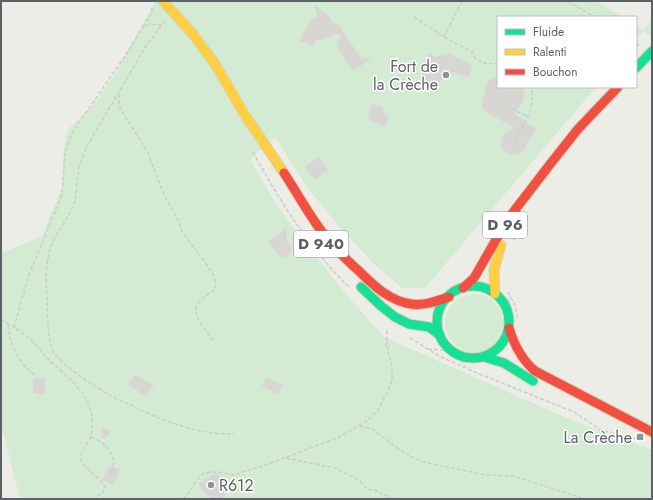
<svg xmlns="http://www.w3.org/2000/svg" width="653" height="500" viewBox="0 0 653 500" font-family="Jost,sans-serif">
	<rect width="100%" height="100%" fill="#edede8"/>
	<!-- green -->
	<g fill="#d4ebd3">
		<path d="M155,1h442l25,16h-124v70h98l-171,201h-23l-27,-23 -36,-38 -31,-39 -33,-51 -25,22 27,47 68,87 39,44 183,81 85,32v49h-632l-16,-64 -3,-2v-180l41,-17 20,-49 2,-41 5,-18 25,-24 21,-30z"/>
		<path d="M652,19v15l-1,2 -7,-5 -8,8v-13l8,4z"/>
		<circle cx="474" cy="323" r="29"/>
	</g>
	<!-- building -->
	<g fill="#d7d6d3" stroke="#dddcd7">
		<path d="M314,4l9,8 6,5 4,6 6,1 3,5h-1l20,29h11l-16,11h-4l-15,-21 4,-15 -25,8 -4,6 -6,-5 -7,1 3,-9 11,-16 4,-2z"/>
		<path d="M429,53l6,4 8,-2 5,1 1,-2 24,11 -4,11 -4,1 -11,-5 -6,5h-6l-2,5h-3l-6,1 -6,-3 -3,-5 4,-8 -2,-4z"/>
		<path d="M493,77l5,1v9h24l2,4v9l-9,14 21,15 -5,9 -1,-1 -5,12 -4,4 -11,2 -9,-7v-7l2,-6 11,-8 -26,-13 -7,-7 6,-25z"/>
		<path d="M372,104l11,3v5l6,5 -3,10 -18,-7z"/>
		<path d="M318,157l10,13 -13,10 -10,-13z"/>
		<path d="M287,228l-1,12 5,6v6l-8,6 -4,-2 -11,-14z"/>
		<path d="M135,374l19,12 -9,10 -17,-12z"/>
		<path d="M267,377l16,8 -5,9 -16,-8z"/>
		<path d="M34,378h12l-2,17 -11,-2z"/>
		<path d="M101,427l9,3 -1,5 -7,4z"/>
		<path d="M109,465l11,5 -7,15 -11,-5z"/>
		<path d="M215,473l8,6 2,17 -6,3h-5l-10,-6 -5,-7v-3z"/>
	</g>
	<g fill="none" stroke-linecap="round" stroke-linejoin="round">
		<defs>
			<g id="fast">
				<path d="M636,68l16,-17"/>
				<circle cx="473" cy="322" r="36"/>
				<path d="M361,287l20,19 14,11 14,7 20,3 11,8"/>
				<path d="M484,357l20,6 29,18"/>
			</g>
			<g id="slow">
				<path d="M163,1l29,32 23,31 28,48 41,61"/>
				<path d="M495,294l-1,-24 7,-25"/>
			</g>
			<g id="jam">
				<path d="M284,173c17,26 32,55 54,78 7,7 14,14 22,21 14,14 30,29 51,32 13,2 25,-3 38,-7"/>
				<path d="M463,288l11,-10 34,-59 43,-56 27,-34 40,-42"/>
				<path d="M509,328c5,17 12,31 26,43l117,61"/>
			</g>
		</defs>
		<!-- fast casing -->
		<use href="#fast" stroke="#d8d0b4" stroke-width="11"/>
		<!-- slow casing -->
		<use href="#slow" stroke="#d8d0b4" stroke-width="11"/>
		<!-- jam casing -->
		<use href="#jam" stroke="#d8d0b4" stroke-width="11"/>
		<!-- path -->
		<g stroke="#c9cecb" stroke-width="1.5" stroke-dasharray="4 2" stroke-linecap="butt">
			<path d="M567,1l28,16"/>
			<path d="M414,17l30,20 28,15 4,7 7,4 15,1"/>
			<path d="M165,21l-19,25 -59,100 -8,21 -4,34c-5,17 -18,29 -24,45 -6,18 -5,36 -4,54 1,15 0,34 5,49 6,15 47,40 61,48 7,4 13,6 20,9 23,13 76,32 101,27"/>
			<path d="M143,27l9,-14v-5"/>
			<path d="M444,37l18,-36"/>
			<path d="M636,43l4,3"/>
			<path d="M119,94v9l1,5 27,43 18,46 12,21 5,14 20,26 12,18 2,7 -1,6c-5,5 -13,8 -17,14 -8,12 9,29 16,38"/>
			<path d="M501,103l27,14"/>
			<path d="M516,139c9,-17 19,-31 15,-52"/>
			<path d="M253,152c27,49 55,95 96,135"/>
			<path d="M514,240l14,-24"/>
			<path d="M508,292l6,11 4,15"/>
			<path d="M507,309l3,-13"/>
			<path d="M1,319c8,6 17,10 25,17 8,6 14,14 21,22 17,16 37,30 44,53 2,9 2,19 -1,27 -3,7 -11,15 -9,22 3,10 19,16 24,27l-1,4 -10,8"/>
			<path d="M8,325c1,5 1,11 3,16 4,13 13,27 24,34"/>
			<path d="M14,328l14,-51 34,-82 3,-41 7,-21 55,-80 15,-25 8,-4 11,1"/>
			<path d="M410,338l31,19 41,18 92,37 27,18 36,9"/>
			<path d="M428,349l24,2"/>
			<path d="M458,355l7,11"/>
			<path d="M360,426l12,3 34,25 17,8 63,13 27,1 72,23"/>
			<path d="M91,437c9,3 20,12 22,22 2,5 -1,11 -3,16"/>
			<path d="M286,458l49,10 24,12 8,9 8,1 9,5 10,4"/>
			<path d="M183,499l6,-6 7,-12 8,-8 13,-1 16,3 36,-11 70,-27 28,-16 11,-11 10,-19 4,-11v-14l-5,-17 2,-2 -3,-1 1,-5v-13"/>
		</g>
		<!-- fast -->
		<use href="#fast" stroke="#16e098" stroke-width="9"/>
		<!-- slow -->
		<use href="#slow" stroke="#ffcf43" stroke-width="9"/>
		<!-- jam -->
		<use href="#jam" stroke="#f24e42" stroke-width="9"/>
	</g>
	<!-- markers -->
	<g fill="#8f9294" stroke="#fff" stroke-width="1.5">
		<circle cx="446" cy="75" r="4"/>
		<rect x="636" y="433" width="8" height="8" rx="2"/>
		<circle cx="211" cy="485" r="4"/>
	</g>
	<g text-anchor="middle" stroke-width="3" stroke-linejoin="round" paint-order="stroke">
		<!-- shield labels -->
		<g fill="#fff" stroke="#8e9095" stroke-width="1">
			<rect x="483" y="212" width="44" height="26" rx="3"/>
			<rect x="294" y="231" width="54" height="26" rx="3"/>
		</g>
		<g font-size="15" font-weight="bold" fill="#5d6167">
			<text x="505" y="230">D 96</text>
			<text x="321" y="249">D 940</text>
		</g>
		<!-- poi labels -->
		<g font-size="16" fill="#5d6167" stroke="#fff" text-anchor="end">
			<text x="438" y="72">Fort de<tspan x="438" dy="18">la Crèche</tspan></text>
			<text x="632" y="443">La Crèche</text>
			<text x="219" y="491" text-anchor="start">R612</text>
		</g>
	</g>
	<!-- border -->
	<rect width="653" height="500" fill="none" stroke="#5d6167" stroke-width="4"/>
	<!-- legend -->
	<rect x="497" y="16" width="140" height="72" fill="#ffffff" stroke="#bec0c2"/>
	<rect x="505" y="29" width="20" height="6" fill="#16e098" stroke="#bec0c2"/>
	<text x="533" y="36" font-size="12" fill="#5d6167">Fluide</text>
	<rect x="505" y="49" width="20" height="6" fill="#ffcf43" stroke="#bec0c2"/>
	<text x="533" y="56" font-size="12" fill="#5d6167">Ralenti</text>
	<rect x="505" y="69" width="20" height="6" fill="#f24e42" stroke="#bec0c2"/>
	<text x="533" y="76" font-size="12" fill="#5d6167">Bouchon</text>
</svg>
